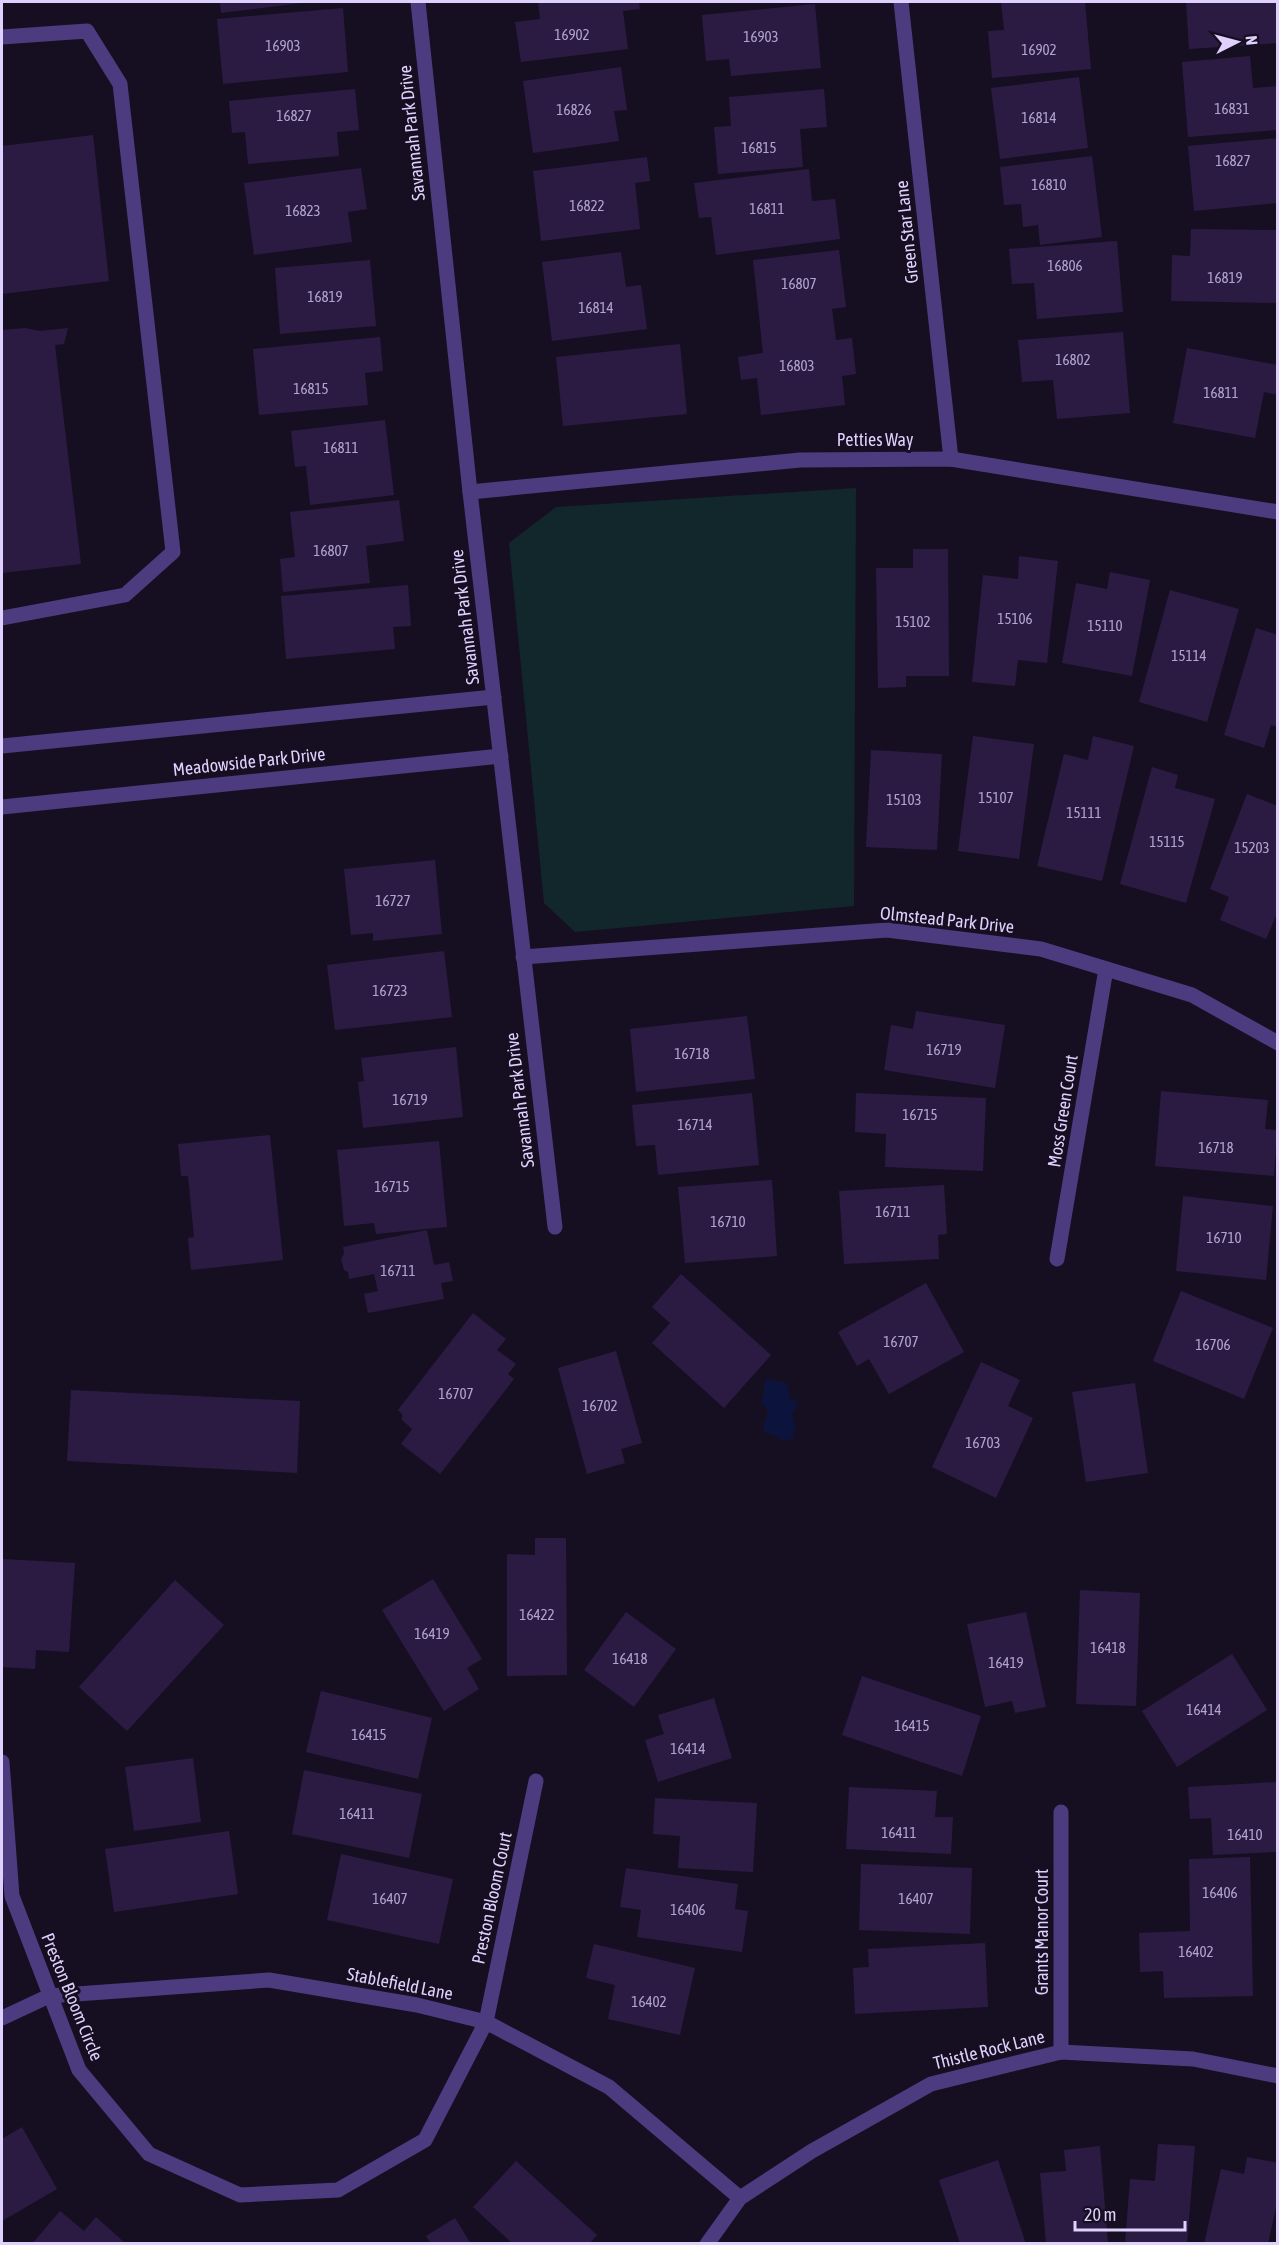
<svg xmlns="http://www.w3.org/2000/svg" width="1279" height="2245" viewBox="0 0 1279 2245" font-family="'Asap Condensed',sans-serif">
	<rect width="100%" height="100%" fill="#160f22"/>
	<!-- green -->
	<path fill="#12272b" d="M856,488l-2,418 -279,26 -31,-29 -35,-360 47,-36z"/>
	<!-- water -->
	<path fill="#0c143e" d="M768,1379l19,4 3,16 7,3v4l-5,8 3,13 -3,12 -9,1c-8,-6 -12,-5 -19,-9 -3,-13 11,-15 -2,-28l3,-23z"/>
	<!-- building -->
	<g fill="#2b1b42">
		<path d="M220,2h82v1l-81,10z"/>
		<path d="M538,2h101l1,7 -17,2 5,38 -107,13 -6,-40 25,-3z"/>
		<path d="M1001,2h84l6,67 -99,9 -4,-47 16,-1z"/>
		<path d="M1186,2h92v41l-89,6z"/>
		<path d="M815,4l6,64 -90,8 -2,-17 -23,2 -4,-46z"/>
		<path d="M343,8l5,64 -125,12 -6,-65z"/>
		<path d="M1250,56l3,32 25,-2v44l-90,7 -6,-75z"/>
		<path d="M621,67l6,43 -13,1 5,30 -86,12 -10,-72z"/>
		<path d="M1079,77l9,71 -88,11 -9,-71z"/>
		<path d="M355,89l4,41 -22,2 2,24 -91,8 -3,-32 -13,1 -3,-32z"/>
		<path d="M824,89l3,38 -27,2 3,38 -85,7 -4,-47 17,-1 -2,-29z"/>
		<path d="M93,135l16,146 -107,13v-148z"/>
		<path d="M1278,138v65l-84,8 -6,-65z"/>
		<path d="M1092,156l10,81 -62,8 -2,-20 -15,2 -2,-23 -17,1 -4,-38z"/>
		<path d="M647,157l3,24 -15,2 5,46 -99,12 -8,-70z"/>
		<path d="M361,168l6,41 -19,3 4,30 -98,13 -10,-72z"/>
		<path d="M809,169l3,32 23,-2 5,40 -124,16 -5,-38 -12,1 -5,-35z"/>
		<path d="M1191,229l87,1v73l-107,-2 1,-46 18,1z"/>
		<path d="M1117,241l6,71 -86,7 -3,-36 -22,1 -3,-35z"/>
		<path d="M839,250l7,57 -14,2 4,31 16,-2 4,36 -14,2 3,29 -84,10 -4,-37 -16,2 -3,-23 25,-4 -10,-93z"/>
		<path d="M621,252l5,35 15,-2 6,44 -95,12 -10,-79z"/>
		<path d="M370,260l6,66 -96,8 -5,-66z"/>
		<path d="M25,328l15,3 28,-3 -4,16 -9,1 26,219 -79,9v-243z"/>
		<path d="M1123,332l7,81 -73,6 -4,-39 -31,2 -4,-42z"/>
		<path d="M380,337l3,34 -18,2 3,32 -109,10 -6,-66z"/>
		<path d="M680,344l7,70 -124,12 -7,-69z"/>
		<path d="M1187,348l91,17v30l-14,-3 -9,46 -82,-15z"/>
		<path d="M385,420l9,75 -84,10 -4,-39 -11,1 -4,-36z"/>
		<path d="M399,500l5,41 -38,5 4,37 -87,9 -3,-33 15,-2 -5,-45z"/>
		<path d="M913,549h35l1,127h-43v11l-28,1 -2,-120h37z"/>
		<path d="M1019,556l39,5 -11,102 -29,-3 -3,26 -43,-4 11,-107 35,4z"/>
		<path d="M1110,572l40,8 -18,96 -70,-13 14,-80 31,6z"/>
		<path d="M408,585l3,41 -18,1 2,22 -109,10 -5,-63z"/>
		<path d="M1170,590l69,19 -32,113 -68,-20z"/>
		<path d="M1256,628l22,7v92l-7,-2 -7,23 -40,-13z"/>
		<path d="M973,736l61,8 -15,115 -61,-8z"/>
		<path d="M1093,736l41,10 -32,135 -65,-15 27,-112 24,6z"/>
		<path d="M871,750l71,4 -5,96 -71,-3z"/>
		<path d="M1152,767l26,8 -3,13 40,11 -29,104 -66,-19z"/>
		<path d="M1247,794l31,12v105l-12,28 -46,-19 9,-23 -19,-8z"/>
		<path d="M435,860l7,74 -69,7v-8l-22,2 -7,-66z"/>
		<path d="M444,951l8,66 -117,13 -8,-65z"/>
		<path d="M916,1011l89,14 -10,63 -111,-18 7,-45 22,4z"/>
		<path d="M747,1016l8,63 -119,13 -6,-63z"/>
		<path d="M456,1047l7,70 -100,11 -5,-46 6,-1 -3,-23z"/>
		<path d="M1161,1091l107,9 -3,29 12,1 -3,46 -119,-10z"/>
		<path d="M752,1093l7,72 -101,10 -3,-30 -19,1 -4,-41z"/>
		<path d="M856,1093l130,5 -3,73 -98,-4 1,-33 -31,-2z"/>
		<path d="M270,1135l13,125 -92,10 -3,-32 6,-1 -6,-61h-7l-3,-32z"/>
		<path d="M439,1141l8,86 -71,7 -2,-11 -30,3 -7,-76z"/>
		<path d="M772,1180l5,76 -92,7 -7,-76z"/>
		<path d="M944,1185l3,49 -9,1 1,24 -95,5 -5,-73z"/>
		<path d="M1183,1196l90,10 -7,74 -90,-9z"/>
		<path d="M427,1230l7,35 15,-3 4,19 -12,2 3,16 -76,14 -4,-19 14,-3 -4,-17 -25,5 -1,-7 -4,-2 -3,-11 3,-5 -1,-7z"/>
		<path d="M681,1274l90,81 -47,53 -72,-65 18,-20 -18,-16z"/>
		<path d="M926,1283l38,69 -75,42 -20,-35 -12,7 -19,-34z"/>
		<path d="M1181,1291l92,37 -29,71 -91,-38z"/>
		<path d="M473,1313l33,26 -9,11 19,14 -8,10 6,5 -74,95 -39,-30 11,-15 -10,-9v-6l-4,-4z"/>
		<path d="M616,1351l26,92 -21,6 4,14 -38,11 -29,-106z"/>
		<path d="M981,1362l39,18 -12,26 25,12 -37,80 -64,-31z"/>
		<path d="M1135,1383l13,90 -62,9 -14,-90z"/>
		<path d="M71,1390l229,11 -3,72 -230,-12z"/>
		<path d="M535,1538h31l1,137 -60,1v-122l28,1z"/>
		<path d="M3,1559l72,4 -6,89 -33,-2 -1,19 -33,-2z"/>
		<path d="M433,1579l49,80 -15,9 12,21 -35,22 -62,-101z"/>
		<path d="M175,1580l49,45 -97,106 -48,-44z"/>
		<path d="M1080,1590l60,3 -4,113 -60,-2z"/>
		<path d="M626,1612l50,37 -42,58 -50,-37z"/>
		<path d="M1026,1612l20,95 -31,6 -3,-12 -27,6 -18,-83z"/>
		<path d="M1232,1654l35,56 -90,57 -35,-56z"/>
		<path d="M862,1676l119,40 -19,60 -120,-41z"/>
		<path d="M321,1691l111,27 -14,61 -112,-27z"/>
		<path d="M714,1698l18,60 -74,24 -13,-42 19,-6 -6,-19z"/>
		<path d="M193,1758l8,64 -67,9 -9,-64z"/>
		<path d="M304,1770l118,24 -13,64 -117,-24z"/>
		<path d="M1278,1782v70l-65,3 -2,-37 -21,1 -2,-32z"/>
		<path d="M849,1787l88,4 -2,26h18l-2,37 -105,-5z"/>
		<path d="M655,1798l102,5 -4,69 -75,-4 2,-32 -27,-2z"/>
		<path d="M229,1831l9,63 -124,18 -9,-63z"/>
		<path d="M341,1854l112,25 -14,65 -112,-24z"/>
		<path d="M1250,1857l3,139 -89,2 -1,-27 -23,1 -1,-39 51,-2 -1,-72z"/>
		<path d="M861,1864l111,4 -2,66 -111,-4z"/>
		<path d="M626,1868l112,16 -3,25 13,2 -6,41 -105,-15 4,-27 -21,-3z"/>
		<path d="M985,1943l3,64 -133,7 -2,-46 16,-1 -1,-18z"/>
		<path d="M594,1944l101,24 -15,67 -72,-16 7,-34 -29,-7z"/>
		<path d="M22,2127l35,62 -55,32v-82z"/>
		<path d="M1158,2144l37,2 -8,98h-62l5,-65 25,2z"/>
		<path d="M1100,2146l8,98h-62l-6,-71 26,-2 -2,-21z"/>
		<path d="M1247,2157l31,6v35l-10,46h-64l17,-75 23,5z"/>
		<path d="M998,2160l28,84h-66l-21,-64z"/>
		<path d="M516,2161l81,74 -8,9h-76l-40,-37z"/>
		<path d="M60,2211l24,20 12,-14 30,27h-94z"/>
		<path d="M455,2218l16,26h-40l-5,-8z"/>
	</g>
	<g fill="none" stroke-linecap="round" stroke-linejoin="round">
		<!-- lane -->
		<path stroke="#4c3c7f" stroke-width="15" d="M2,37l85,-6 33,53 53,468 -48,43 -123,23"/>
		<!-- street -->
		<g stroke="#4c3c7f" stroke-width="15">
			<path d="M418,2l52,490 85,735"/>
			<path d="M901,2l50,457"/>
			<path d="M470,492l330,-32 151,-1 327,53"/>
			<path d="M2,746l492,-49"/>
			<path d="M2,807l499,-51"/>
			<path d="M523,957l364,-27 154,19 151,46 86,48"/>
			<path d="M1057,1259l49,-290"/>
			<path d="M2,1762l10,134 67,174 70,84 91,41 98,-5 87,-50 61,-118 50,-241"/>
			<path d="M2,2018l47,-22 220,-16 148,25 69,17 123,65 131,111"/>
			<path d="M1061,2052v-240"/>
			<path d="M707,2244l33,-46 72,-47 119,-67 130,-32 132,7 85,17"/>
		</g>
	</g>
	<g text-anchor="middle" stroke-width="6" stroke-linejoin="round" paint-order="stroke">
		<!-- number labels -->
		<g font-size="15" fill="#b2a4ce">
			<text x="572" y="40">16902</text>
			<text x="761" y="42">16903</text>
			<text x="283" y="51">16903</text>
			<text x="1039" y="55">16902</text>
			<text x="1232" y="114">16831</text>
			<text x="574" y="115">16826</text>
			<text x="294" y="121">16827</text>
			<text x="1039" y="123">16814</text>
			<text x="759" y="153">16815</text>
			<text x="1233" y="166">16827</text>
			<text x="1049" y="190">16810</text>
			<text x="587" y="211">16822</text>
			<text x="767" y="214">16811</text>
			<text x="303" y="216">16823</text>
			<text x="1065" y="271">16806</text>
			<text x="1225" y="283">16819</text>
			<text x="799" y="289">16807</text>
			<text x="325" y="302">16819</text>
			<text x="596" y="313">16814</text>
			<text x="1073" y="365">16802</text>
			<text x="797" y="371">16803</text>
			<text x="311" y="394">16815</text>
			<text x="1221" y="398">16811</text>
			<text x="341" y="453">16811</text>
			<text x="331" y="556">16807</text>
			<text x="1015" y="624">15106</text>
			<text x="913" y="627">15102</text>
			<text x="1105" y="631">15110</text>
			<text x="1189" y="661">15114</text>
			<text x="996" y="803">15107</text>
			<text x="904" y="805">15103</text>
			<text x="1084" y="818">15111</text>
			<text x="1167" y="847">15115</text>
			<text x="1252" y="853">15203</text>
			<text x="393" y="906">16727</text>
			<text x="390" y="996">16723</text>
			<text x="944" y="1055">16719</text>
			<text x="692" y="1059">16718</text>
			<text x="410" y="1105">16719</text>
			<text x="920" y="1120">16715</text>
			<text x="695" y="1130">16714</text>
			<text x="1216" y="1153">16718</text>
			<text x="392" y="1192">16715</text>
			<text x="893" y="1217">16711</text>
			<text x="728" y="1227">16710</text>
			<text x="1224" y="1243">16710</text>
			<text x="398" y="1276">16711</text>
			<text x="901" y="1347">16707</text>
			<text x="1213" y="1350">16706</text>
			<text x="456" y="1399">16707</text>
			<text x="600" y="1411">16702</text>
			<text x="983" y="1448">16703</text>
			<text x="537" y="1620">16422</text>
			<text x="432" y="1639">16419</text>
			<text x="1108" y="1653">16418</text>
			<text x="630" y="1664">16418</text>
			<text x="1006" y="1668">16419</text>
			<text x="1204" y="1715">16414</text>
			<text x="912" y="1731">16415</text>
			<text x="369" y="1740">16415</text>
			<text x="688" y="1754">16414</text>
			<text x="357" y="1819">16411</text>
			<text x="899" y="1838">16411</text>
			<text x="1245" y="1840">16410</text>
			<text x="1220" y="1898">16406</text>
			<text x="390" y="1904">16407</text>
			<text x="916" y="1904">16407</text>
			<text x="688" y="1915">16406</text>
			<text x="1196" y="1957">16402</text>
			<text x="649" y="2007">16402</text>
		</g>
		<!-- street labels -->
		<g font-size="18" fill="#dfd1fd" stroke="#160f22">
			<text transform="translate(412 133) rotate(-96)" y="6">Savannah Park Drive</text>
			<text transform="translate(907 232) rotate(-96)" y="6">Green Star Lane</text>
			<text x="875" y="446">Petties Way</text>
			<text transform="translate(465 617) rotate(-97)" y="6">Savannah Park Drive</text>
			<text transform="translate(249 762) rotate(-6)" y="6">Meadowside Park Drive</text>
			<text transform="translate(947 920) rotate(6)" y="6">Olmstead Park Drive</text>
			<text transform="translate(520 1100) rotate(-97)" y="6">Savannah Park Drive</text>
			<text transform="translate(1063 1111) rotate(-81)" y="6">Moss Green Court</text>
			<text transform="translate(492 1898) rotate(-78)" y="6">Preston Bloom Court</text>
			<text transform="translate(1042 1932) rotate(-90)" y="6">Grants Manor Court</text>
			<text transform="translate(400 1984) rotate(11)" y="6">Stablefield Lane</text>
			<text transform="translate(72 1997) rotate(68)" y="6">Preston Bloom Circle</text>
			<text transform="translate(989 2050) rotate(-14)" y="6">Thistle Rock Lane</text>
		</g>
	</g>
	<!-- border -->
	<rect width="1279" height="2245" fill="none" stroke="#dfd1fd" stroke-width="6"/>
	<!-- north arrow -->
	<g transform="translate(1237 42) rotate(84)" stroke="#160f22" stroke-width="4.5" paint-order="stroke">
	<path d="M0-4.5L10 22L0 15L-10 22Z" fill="#dfd1fd"/>
	<text y="-9" font-size="16" font-weight="bold" text-anchor="middle" fill="#dfd1fd">N</text>
	</g>
	<!-- scale -->
	<path d="M1075 2221v9h110v-9" fill="none" stroke="#dfd1fd" stroke-width="3"/>
	<text x="1084" y="2221" font-size="18" fill="#dfd1fd" stroke="#160f22" stroke-width="4.5" paint-order="stroke">20 m</text>
</svg>
